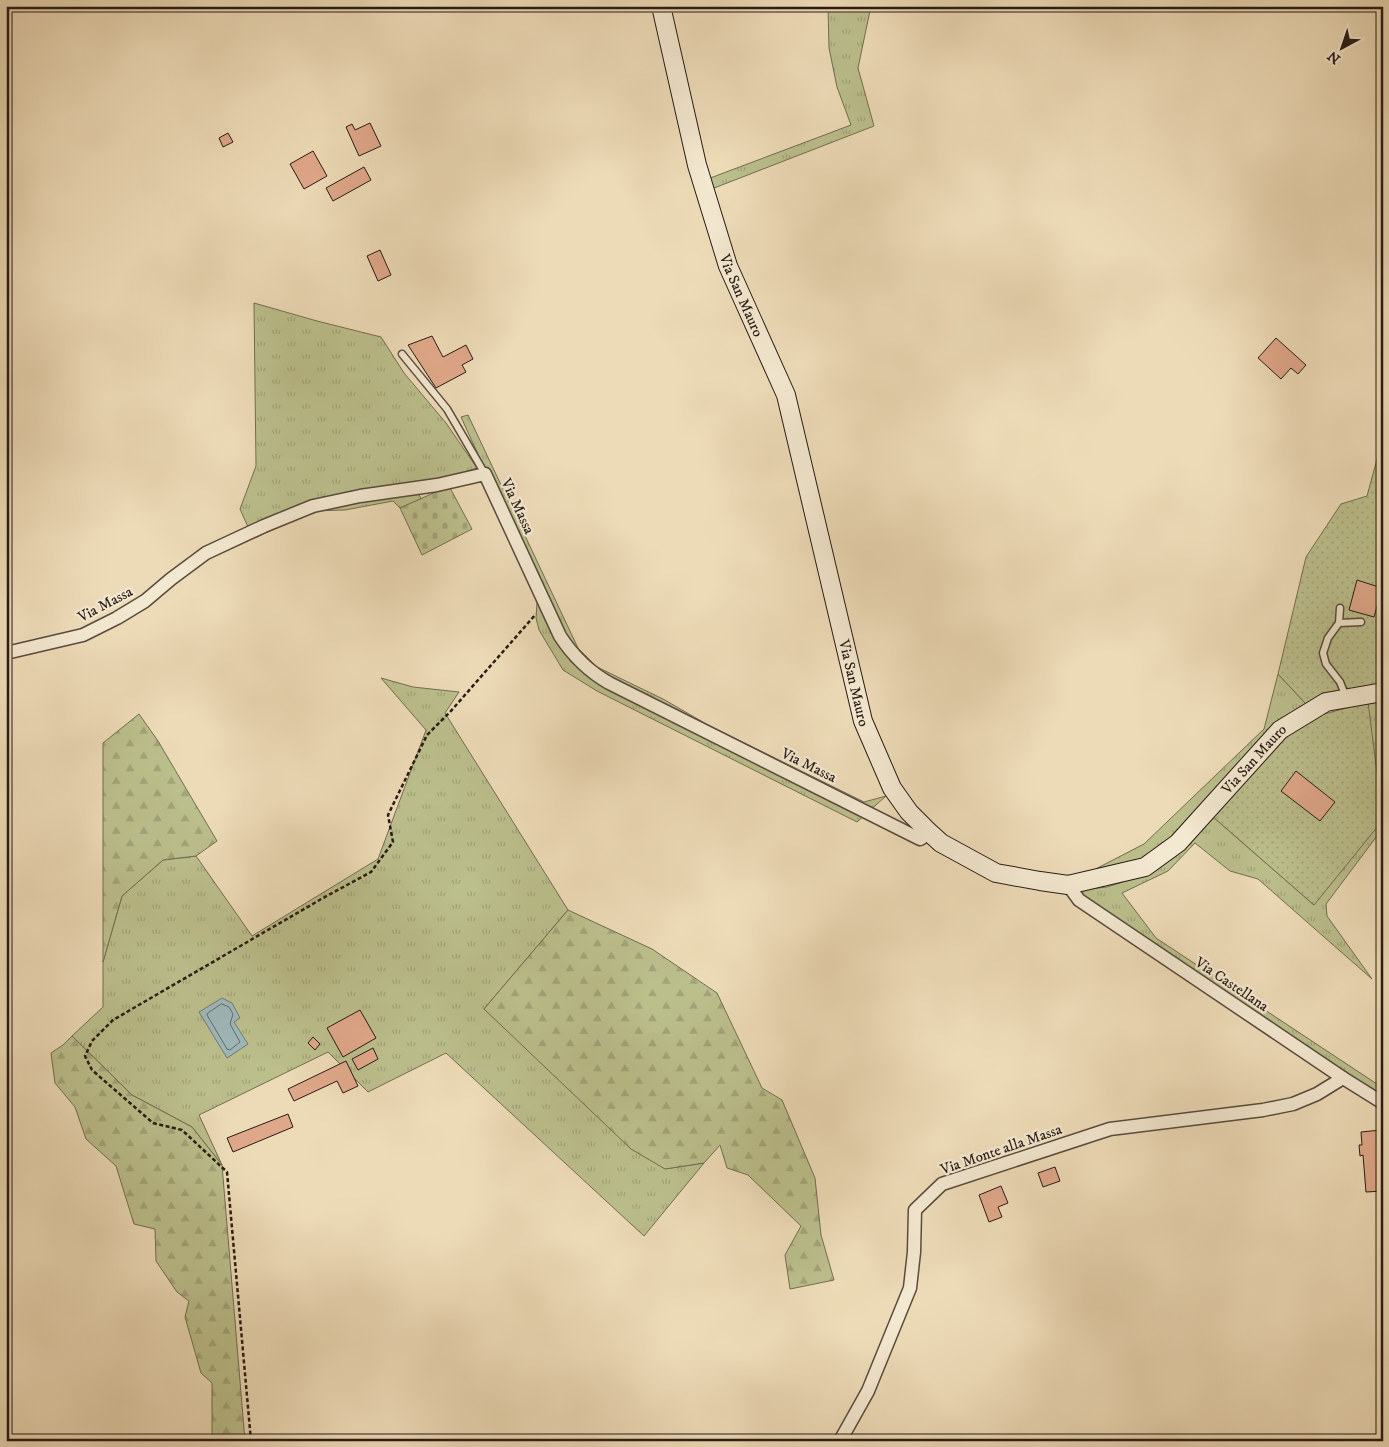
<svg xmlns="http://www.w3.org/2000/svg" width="1389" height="1447" viewBox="0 0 1389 1447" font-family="'IM FELL DW Pica',serif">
	<defs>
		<pattern id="grass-tufts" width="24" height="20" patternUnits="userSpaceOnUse" patternTransform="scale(1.25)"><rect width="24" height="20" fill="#bbbf8c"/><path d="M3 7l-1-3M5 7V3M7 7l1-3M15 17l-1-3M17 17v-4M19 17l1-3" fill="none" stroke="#a1a478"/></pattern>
		<pattern id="forest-firs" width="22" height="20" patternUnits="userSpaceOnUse" patternTransform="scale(1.25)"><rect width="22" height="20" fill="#bbbf8c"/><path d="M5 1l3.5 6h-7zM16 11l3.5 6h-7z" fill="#a1a478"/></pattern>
		<pattern id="cemetery-stones" width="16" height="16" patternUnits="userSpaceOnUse" patternTransform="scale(1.25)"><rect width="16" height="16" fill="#bbbf8c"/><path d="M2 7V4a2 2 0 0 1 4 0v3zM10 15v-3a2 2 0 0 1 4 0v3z" fill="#a1a478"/></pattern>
		<pattern id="garden-dots" width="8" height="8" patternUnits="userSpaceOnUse" patternTransform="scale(1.25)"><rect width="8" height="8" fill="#bbbf8c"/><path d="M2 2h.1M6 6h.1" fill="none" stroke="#a1a478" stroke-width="1.8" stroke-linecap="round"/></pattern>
	</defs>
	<rect width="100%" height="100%" fill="#eddbb7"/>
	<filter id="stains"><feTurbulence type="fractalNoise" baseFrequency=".004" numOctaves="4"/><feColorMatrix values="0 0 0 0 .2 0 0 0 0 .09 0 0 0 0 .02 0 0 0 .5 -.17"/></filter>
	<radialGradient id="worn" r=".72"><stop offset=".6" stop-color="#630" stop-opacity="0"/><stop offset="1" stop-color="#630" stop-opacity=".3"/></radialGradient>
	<!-- grass -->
	<g fill="url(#grass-tufts)" stroke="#726d50">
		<path d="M828,6h43l-13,62 16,58 -165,64 -4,-10 146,-55 -14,-38 -8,-39z"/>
		<path d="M254,303l63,18 64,16 23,36 42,50 31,45 -44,14 -133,22 -52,23 -8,-18 16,-43z"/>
		<path d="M468,415l110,233 19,19 66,32 45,26 156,77 22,-6 -29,26 -260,-131 -34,-21 -24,-40 -3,-12 1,-15 34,59 23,18 27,6 -52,-39 -31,-61 -77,-169z"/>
		<path d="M418,492l3,7 -21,9 -7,-7 -48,9 -32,1 -56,26 -4,-4 62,-25z"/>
		<path d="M1278,674l28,30 -136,139 -35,21 -55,13 64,-33 120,-115z"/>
		<path d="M381,678l32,9 46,5 -14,21 123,197 -84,99 181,160 39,-6 -60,73 -198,-183 -78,39 -40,-40 -129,63 23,50 -30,-38 -60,-32 -60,-59 31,-29v-45l19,-66 41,-36 33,-4 56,80 126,-77 48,-129z"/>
		<path d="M1383,698v130l-57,76 1,12 45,63 -114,-100 -28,-8 -35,-28 -27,28 -46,22 34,45 227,150v11l-298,-198 -4,-11 26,-3 31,-10 74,-61 102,89 54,-203z"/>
	</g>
	<!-- forest -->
	<g fill="url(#forest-firs)" stroke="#726d50">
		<path d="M139,714l19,27 59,100 -21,15 -33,4 -41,36 -19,66v-219z"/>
		<path d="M568,910l84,39 65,44 45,95 20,12 33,78 6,57 13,45 -44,9 -5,-34 16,-29 -53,-51 -21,-7 -7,-23 -16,18 -39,6 -34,-20 -147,-140z"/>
		<path d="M72,1036l60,59 60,32 30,38 23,276h-33v-58l-11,-10 -16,-56 4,-16 -12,-9 -21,-31 -1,-32 -21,-5 -18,-58 -30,-27 -11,-32 -20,-24 -4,-30 12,-8z"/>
	</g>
	<!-- cemetery -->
	<path fill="url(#cemetery-stones)" stroke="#726d50" d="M449,486l23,43 -50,26 -22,-47z"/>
	<!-- garden -->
	<g fill="url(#garden-dots)" stroke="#726d50">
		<path d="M1382,441l1,245 -77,18 -28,-30 28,-117 35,-53 26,-8z"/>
		<path d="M1368,702l15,118 -69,85 -102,-89 76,-83 29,-17z"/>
	</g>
	<!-- water -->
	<path fill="#9eb8ba" stroke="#6f7978" d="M222,998l10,5 8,15 -6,4 14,22 -21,14 -28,-46z"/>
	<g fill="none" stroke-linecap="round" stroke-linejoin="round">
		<!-- shore -->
		<path stroke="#636a68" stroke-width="1" d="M222,1004l7,3 4,7 -3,10 10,18 -10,8 -3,-1 -20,-34 1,-2z"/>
	</g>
	<!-- building -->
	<g fill="#e0a88a" stroke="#281b15">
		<path d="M370,123l11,23 -22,10 -13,-29 6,-3 3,6z"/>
		<path d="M228,133l5,9 -10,5 -4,-9z"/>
		<path d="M313,151l14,25 -23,13 -14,-25z"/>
		<path d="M364,167l7,13 -38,21 -7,-13z"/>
		<path d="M380,250l11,25 -13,6 -11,-25z"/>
		<path d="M432,336l11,21 23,-12 7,14 -11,6 4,7 -30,16 -28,-43z"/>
		<path d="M1276,338l30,27 -8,9 -7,-6 -10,11 -23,-21z"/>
		<path d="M1357,580l25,8 -8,29 -25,-7z"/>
		<path d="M1296,771l39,31 -15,19 -39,-30z"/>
		<path d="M360,1010l16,28 -33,19 -16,-29z"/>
		<path d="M313,1037l7,7 -5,6 -7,-7z"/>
		<path d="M373,1048l5,11 -20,11 -6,-11z"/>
		<path d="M346,1061l12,25 -15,7 -6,-12 -43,20 -6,-12z"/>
		<path d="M288,1114l5,13 -60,25 -6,-14z"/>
		<path d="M1381,1130l2,61 -17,1 -3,-37 -3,1 -1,-11h3l-1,-13z"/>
		<path d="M1055,1167l5,14 -17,6 -5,-14z"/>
		<path d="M1001,1186l7,17 -10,4 4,10 -13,5 -10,-27z"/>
	</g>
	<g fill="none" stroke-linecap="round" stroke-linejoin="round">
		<defs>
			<g id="lane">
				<path d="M402,354l45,55 38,65"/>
				<path d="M1340,608l-1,15 -11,15 -5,15 3,11 14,18 6,15"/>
				<path d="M1339,623l22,-1"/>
			</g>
			<g id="street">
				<path d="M6,653l77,-18 34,-17 28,-17 26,-22 35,-26 58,-27 49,-20 47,-10 77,-11 48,-11 75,162c13,20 28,35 49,47l311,156 10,-6"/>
				<path d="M1068,885l11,15 264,178 40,25"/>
				<path d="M840,1441l28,-50 42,-103 4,-36 1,-42 27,-26 168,-55 153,-19 30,-6 24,-10 26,-16"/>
			</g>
			<g id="secondary">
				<path id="s1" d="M661,6l36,159 31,101 58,129 77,326 29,67 17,24 21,21 11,10 55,30 44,8 28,4 77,-18 33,-24 102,-113 46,-28 57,-10"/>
			</g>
		</defs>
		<!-- lane casing -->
		<use href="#lane" stroke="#594b3e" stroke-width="9"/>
		<!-- street casing -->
		<use href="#street" stroke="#594b3e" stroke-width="15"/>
		<!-- secondary casing -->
		<use href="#secondary" stroke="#281b15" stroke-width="20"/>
		<!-- path -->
		<path stroke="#281b15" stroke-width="2.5" stroke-dasharray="4 2.5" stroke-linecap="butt" d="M251,1441l-24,-269 -45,-42 -29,-7 -61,-53 -7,-14 7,-15 21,-21 210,-122 48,-26 22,-30 -5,-27 39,-80 23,-23 86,-98"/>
		<!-- lane -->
		<use href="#lane" stroke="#f3e8d0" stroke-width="6"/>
		<!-- street -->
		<use href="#street" stroke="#f3e8d0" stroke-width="12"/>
		<!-- secondary -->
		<use href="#secondary" stroke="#f3e8d0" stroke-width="18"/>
	</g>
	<g text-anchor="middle" stroke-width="4.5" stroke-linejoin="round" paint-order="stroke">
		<!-- street labels -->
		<g font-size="15" fill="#281b15" stroke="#f3e8d0">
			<text dy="5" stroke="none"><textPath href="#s1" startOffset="301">Via San Mauro</textPath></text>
			<text transform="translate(518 506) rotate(65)" y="5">Via Massa</text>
			<text transform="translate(105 604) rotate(-28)" y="5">Via Massa</text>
			<text dy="5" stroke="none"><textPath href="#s1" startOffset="706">Via San Mauro</textPath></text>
			<text dy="5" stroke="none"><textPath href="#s1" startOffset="1261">Via San Mauro</textPath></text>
			<text transform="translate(809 765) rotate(26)" y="5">Via Massa</text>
			<text transform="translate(1232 984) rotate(34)" y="5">Via Castellana</text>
			<text transform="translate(1001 1149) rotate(-19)" y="5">Via Monte alla Massa</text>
		</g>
	</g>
	<!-- margin -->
	<rect width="1389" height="1447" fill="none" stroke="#eddbb7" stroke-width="25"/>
	<rect x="8" y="8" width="1374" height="1432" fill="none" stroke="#281b15" stroke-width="2.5"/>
	<rect x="12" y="12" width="1364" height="1422" fill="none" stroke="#281b15"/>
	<!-- north arrow -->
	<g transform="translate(1342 48) rotate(220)" stroke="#f3e8d0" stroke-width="4" paint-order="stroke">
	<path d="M0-4L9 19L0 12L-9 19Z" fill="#281b15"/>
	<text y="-8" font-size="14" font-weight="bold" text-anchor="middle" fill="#281b15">N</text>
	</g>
	<rect width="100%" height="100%" filter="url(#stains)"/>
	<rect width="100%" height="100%" fill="url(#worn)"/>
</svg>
